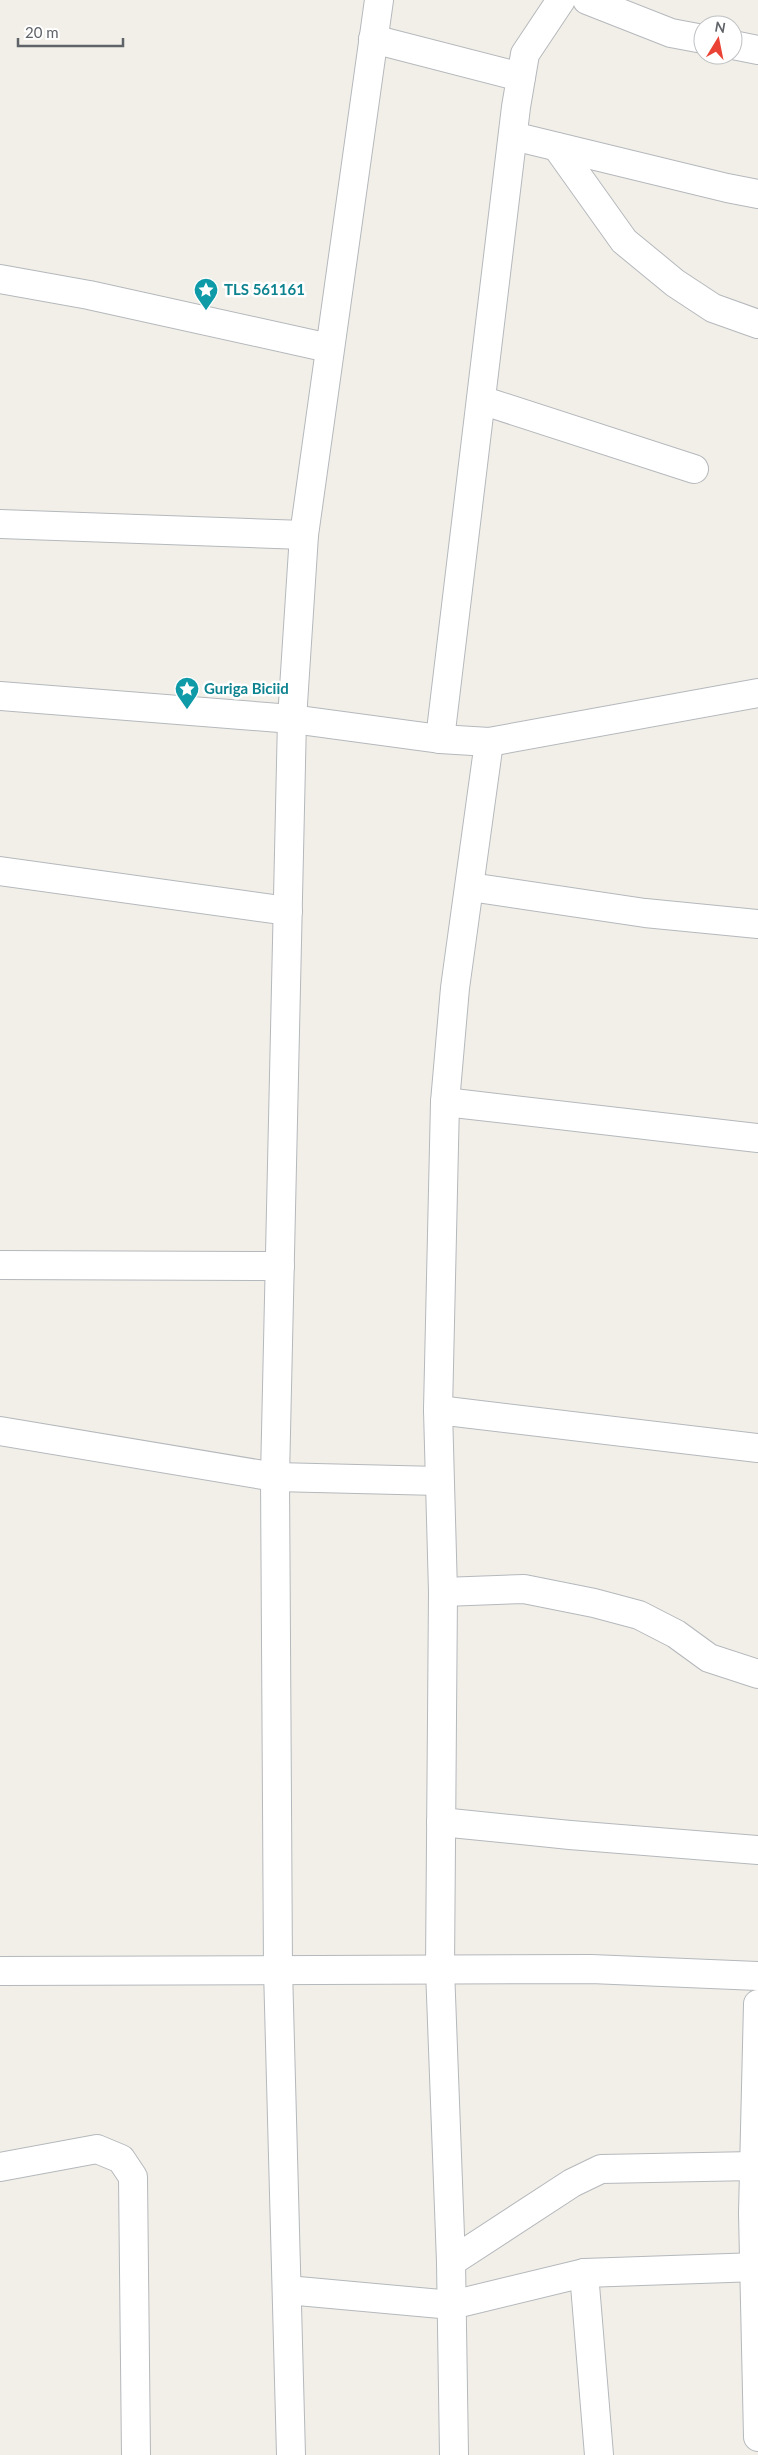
<svg xmlns="http://www.w3.org/2000/svg" width="758" height="2455" viewBox="0 0 758 2455" font-family="Lato,sans-serif">
	<rect width="100%" height="100%" fill="#f1efe8"/>
	<g fill="none" stroke-linecap="round" stroke-linejoin="round">
		<defs>
			<g id="minor">
				<path d="M587,0l84,33 32,6"/>
				<path d="M373,39l148,38"/>
				<path d="M733,45l25,5"/>
				<path d="M513,136l214,52 31,6"/>
				<path d="M557,147l67,94 51,42 38,25 45,16"/>
				<path d="M0,279l89,16 240,53"/>
				<path d="M481,400l213,69"/>
				<path d="M0,524l304,11"/>
				<path d="M0,696l292,23 148,20 49,3 269,-49"/>
				<path d="M440,739l76,-632 9,-53 36,-54"/>
				<path d="M0,871l288,40"/>
				<path d="M470,887l175,26 113,11"/>
				<path d="M445,1102l313,36"/>
				<path d="M0,1265l280,1"/>
				<path d="M438,1410l320,38"/>
				<path d="M0,1431l275,46 164,4"/>
				<path d="M443,1592l81,-3 70,14 45,12 37,19 33,24 49,16"/>
				<path d="M441,1822l129,13 188,15"/>
				<path d="M0,1971l591,-2 167,7"/>
				<path d="M758,2004l-5,209 5,224"/>
				<path d="M0,2167l97,-18 24,10 12,18 3,278"/>
				<path d="M451,2262l121,-79 29,-14 153,-3"/>
				<path d="M584,2273l15,182"/>
				<path d="M287,2290l165,15 132,-32 174,-6"/>
				<path d="M291,2455l-13,-486 -3,-492 17,-758 12,-184 75,-535"/>
				<path d="M454,2455l-3,-193 -11,-293 3,-377 -5,-182 7,-308 10,-114 34,-246"/>
			</g>
		</defs>
		<!-- minor casing -->
		<use href="#minor" stroke="#b5b8bc" stroke-width="30"/>
		<!-- minor -->
		<use href="#minor" stroke="#fff" stroke-width="28"/>
	</g>
	<!-- icons -->
	<defs>
		<symbol id="sight-pin" viewBox="-11 -11 22 30"><path d="M0 17L-7.5 6A9.5 9.5 0 1 1 7.5 6Z" fill="#0f9aa8" stroke="#fff"/><path d="M0-6L1.8-2.2L6-1.7L2.9 1.2L3.7 5.4L0 3.3L-3.7 5.4L-2.9 1.2L-6-1.7L-1.8-2.2Z" fill="#fff"/></symbol>
	</defs>
	<g fill-rule="evenodd">
		<use href="#sight-pin" x="192" y="276" width="28" height="38"/>
		<use href="#sight-pin" x="173" y="675" width="28" height="38"/>
	</g>
	<g text-anchor="middle" stroke-width="5" stroke-linejoin="round" paint-order="stroke">
		<!-- culture labels -->
		<g font-size="15" font-weight="bold" fill="#0d838f" stroke="#fff" text-anchor="start">
			<text x="224" y="295">TLS 561161</text>
			<text x="204" y="694">Guriga Biciid</text>
		</g>
	</g>
	<!-- north arrow -->
	<g transform="translate(718 40) rotate(10)"><circle r="24" fill="#ffffff" stroke="#bfc1c3"/>
	<path d="M0-4L9 19L0 12L-9 19Z" fill="#ea4335"/>
	<text y="-8" font-size="14" font-weight="bold" text-anchor="middle" fill="#5f6368">N</text>
	</g>
	<!-- scale -->
	<path d="M18 38v8h105v-8" fill="none" stroke="#5f6368" stroke-width="2.5"/>
	<text x="25" y="38" font-size="15" fill="#5f6368" stroke="#ffffff" stroke-width="4" paint-order="stroke">20 m</text>
</svg>
